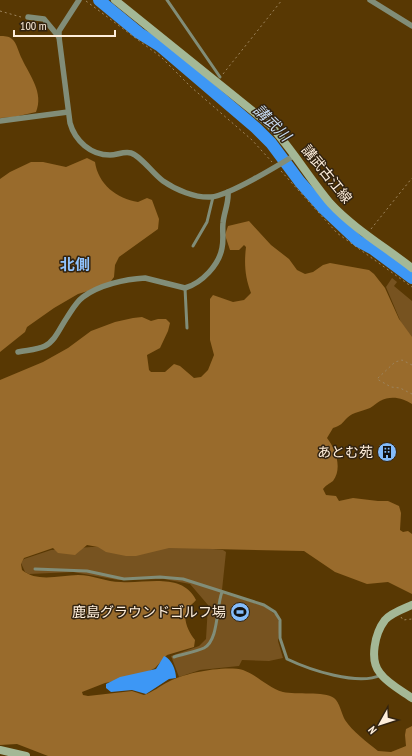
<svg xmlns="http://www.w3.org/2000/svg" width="412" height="756" viewBox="0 0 412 756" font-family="'PT Sans Narrow','Noto Sans JP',sans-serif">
	<rect width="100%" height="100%" fill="#583803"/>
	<!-- green -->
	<g fill="#775320">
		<path d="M392,278l5,4 -3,4 18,15v37l-7,-6 -19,-45z"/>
		<path d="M174,545l49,5 3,2 -4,38 3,4 39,12 12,9 4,9 -2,17 5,17 -14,3 -27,-1 -3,6 -39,4 -21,7 -8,-21 28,-10 7,-7 2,-34 -18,-21 -26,-5 -46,1 -45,-8 -44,2 -4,-2 -4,-9 3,-4 27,-9 40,-3z"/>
	</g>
	<!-- forest -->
	<g fill="#996b2c">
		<path d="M0,36c4,0 9,0 12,3 5,4 7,15 10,20 8,17 22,34 14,53l-22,5 -14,1z"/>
		<path d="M87,158l8,4c3,22 22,37 43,40l9,-4 5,2 7,19 -1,10 -39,28 -4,8 -1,12 -6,8 -30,9 -24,14 -27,19 -2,5 -25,20v-173l10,-7 21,-10h12l23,5z"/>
		<path d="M249,221l22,24 18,14 8,11 8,4 8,-2 10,-7 7,-2 39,7 5,4 11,14 14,31 13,18v67c-9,-6 -21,-9 -32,-3 -4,2 -6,5 -10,7 -7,3 -17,4 -23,10 -6,6 -5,7 -14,10l-6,10c8,10 16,30 6,43 -4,3 -7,4 -10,8l3,6 10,1 3,5 14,-3 25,3h10l11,5 2,7 -1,17 3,2 5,-1 4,3v60l-24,-12 -21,2 -32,-12 -31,-21 -135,-3 -33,8h-10l-20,-4 -8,-5 -11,-2 -12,10 -17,-2 -5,-5 -29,10 -3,6 1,6c16,13 38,5 56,5 15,0 28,7 43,7 25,2 61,-10 75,18 -2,3 -7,6 -9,9 -5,10 2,24 8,31l-1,7 -27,8 -12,13 -15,8 -35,7 -23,9 1,3 5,1 44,-5 12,4c9,-3 16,-9 24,-13 15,-9 58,-17 75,-12 14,5 25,18 40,22 13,3 41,-1 51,6 6,5 7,15 11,22 7,11 22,22 33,31l13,1 15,-6 -1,-11 1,-6 6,-3v30h-364l-31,-12 -17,1v-365l43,-18 25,-14 23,-17 24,-9 18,-4 9,-1 9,4 7,-2h8l4,4 -2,8 -8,17 -13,7 2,15 2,2h14l9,-8 6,2 14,12 7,-1 7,-7 6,-15 -4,-15v-41l3,-4 20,7 11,-2 7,-7c-6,-16 -7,-29 -5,-46l-2,-2 -5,5h-9l-5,-15 3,-9z"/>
	</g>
	<!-- water -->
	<path fill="#3d97f5" d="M164,656c8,3 12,15 12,22l-7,1 -23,15 -14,-4 -21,2 -5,-4v-4l14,-7 36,-8z"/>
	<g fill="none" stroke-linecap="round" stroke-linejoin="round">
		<!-- river -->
		<path stroke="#3d97f5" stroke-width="12" d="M99,0l40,33 21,13 96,82 15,15 29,39 24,27 34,32 15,8 39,29"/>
		<!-- path -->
		<g stroke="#9d845d" stroke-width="1" stroke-dasharray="2 3" stroke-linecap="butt">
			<path d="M86,1l75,56 30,30 61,53 20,22"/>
			<path d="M0,11l21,6"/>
			<path d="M223,74l59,-74"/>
			<path d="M281,171l56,62 75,54"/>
			<path d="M371,229l41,-51"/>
			<path d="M412,365l-10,-5 -7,2 -18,17 14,8 9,1 12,6"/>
			<path d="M401,617l2,3 9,-1"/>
		</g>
		<!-- lane -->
		<g stroke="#818d78" stroke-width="3">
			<path d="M167,0l53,77"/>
			<path d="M193,246l14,-24 6,-25"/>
			<path d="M185,288l2,40"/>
			<path d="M35,569l52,2 37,8 36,-2 23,2 81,26 11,7 5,8v18l7,21c23,11 71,27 94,16"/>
			<path d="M174,657c9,-3 21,-5 30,-9 15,-8 12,-41 18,-56"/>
		</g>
		<!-- street -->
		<g stroke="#818d78" stroke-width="5.5">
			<path d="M79,0l-20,31v6l11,86c5,18 21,32 40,32 7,0 14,-4 21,-2 10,3 22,21 32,28 13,9 32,17 48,16 17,-1 68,-32 84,-42"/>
			<path d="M370,0l42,26"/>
			<path d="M28,17l16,2 15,18"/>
			<path d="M0,121l68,-9"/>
			<path d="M18,352c9,-2 19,-2 27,-6 10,-5 15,-18 21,-27 5,-7 9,-16 17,-22 16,-12 42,-18 62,-19l40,10c17,-5 34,-23 37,-40 2,-9 0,-17 1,-25 1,-11 6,-20 5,-31"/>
		</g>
		<!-- secondary -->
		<g stroke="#a4b896" stroke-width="8">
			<path d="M115,0l155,125c22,24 39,53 60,78 23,25 55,44 82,65"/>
			<path d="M412,605c-9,4 -21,8 -27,15 -10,13 -16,40 -5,53 7,10 22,18 32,25"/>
			<path d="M0,750l26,6"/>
		</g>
	</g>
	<!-- icons -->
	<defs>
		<symbol id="building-disc" viewBox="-11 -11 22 22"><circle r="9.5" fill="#84bcfb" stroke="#322310"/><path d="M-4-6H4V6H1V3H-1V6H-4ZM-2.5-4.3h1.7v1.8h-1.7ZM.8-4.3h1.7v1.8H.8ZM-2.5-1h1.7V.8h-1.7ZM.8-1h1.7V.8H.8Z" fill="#111"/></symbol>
		<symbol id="stadium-disc" viewBox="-11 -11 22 22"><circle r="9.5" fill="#84bcfb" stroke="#322310"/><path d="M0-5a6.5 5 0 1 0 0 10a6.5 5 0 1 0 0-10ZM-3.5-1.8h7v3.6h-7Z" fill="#111"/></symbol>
	</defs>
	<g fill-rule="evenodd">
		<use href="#building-disc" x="376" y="441" width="22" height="22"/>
		<use href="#stadium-disc" x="229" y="601" width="22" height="22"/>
	</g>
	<g text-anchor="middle" stroke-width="3" stroke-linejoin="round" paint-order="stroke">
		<!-- street labels -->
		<g font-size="14" fill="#feeedb" stroke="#322310">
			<text transform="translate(327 174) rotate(51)" y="5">講武古江線</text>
		</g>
		<!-- poi labels -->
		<g font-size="14" fill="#feeedb" stroke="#322310" text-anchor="end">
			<text x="373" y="457">あとむ苑</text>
			<text x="226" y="617">鹿島グラウンドゴルフ場</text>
		</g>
		<!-- water labels -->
		<g font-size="15" font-style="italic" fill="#cadef5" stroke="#322310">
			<text transform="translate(272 123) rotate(45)" y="5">講武川</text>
		</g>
		<!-- neighbourhood labels -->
		<g font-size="15" font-weight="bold" fill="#90c3fe" stroke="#322310">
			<text x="75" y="270">北側</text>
		</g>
	</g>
	<!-- north arrow -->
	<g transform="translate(380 724) rotate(231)" stroke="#322310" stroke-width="3" paint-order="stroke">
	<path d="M0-3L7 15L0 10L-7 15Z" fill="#feeedb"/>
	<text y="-6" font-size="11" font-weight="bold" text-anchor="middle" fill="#feeedb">N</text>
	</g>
	<!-- scale -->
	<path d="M14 30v6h101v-6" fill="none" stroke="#feeedb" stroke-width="2"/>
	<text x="20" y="30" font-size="12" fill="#feeedb" stroke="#322310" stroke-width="3" paint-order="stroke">100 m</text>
</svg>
